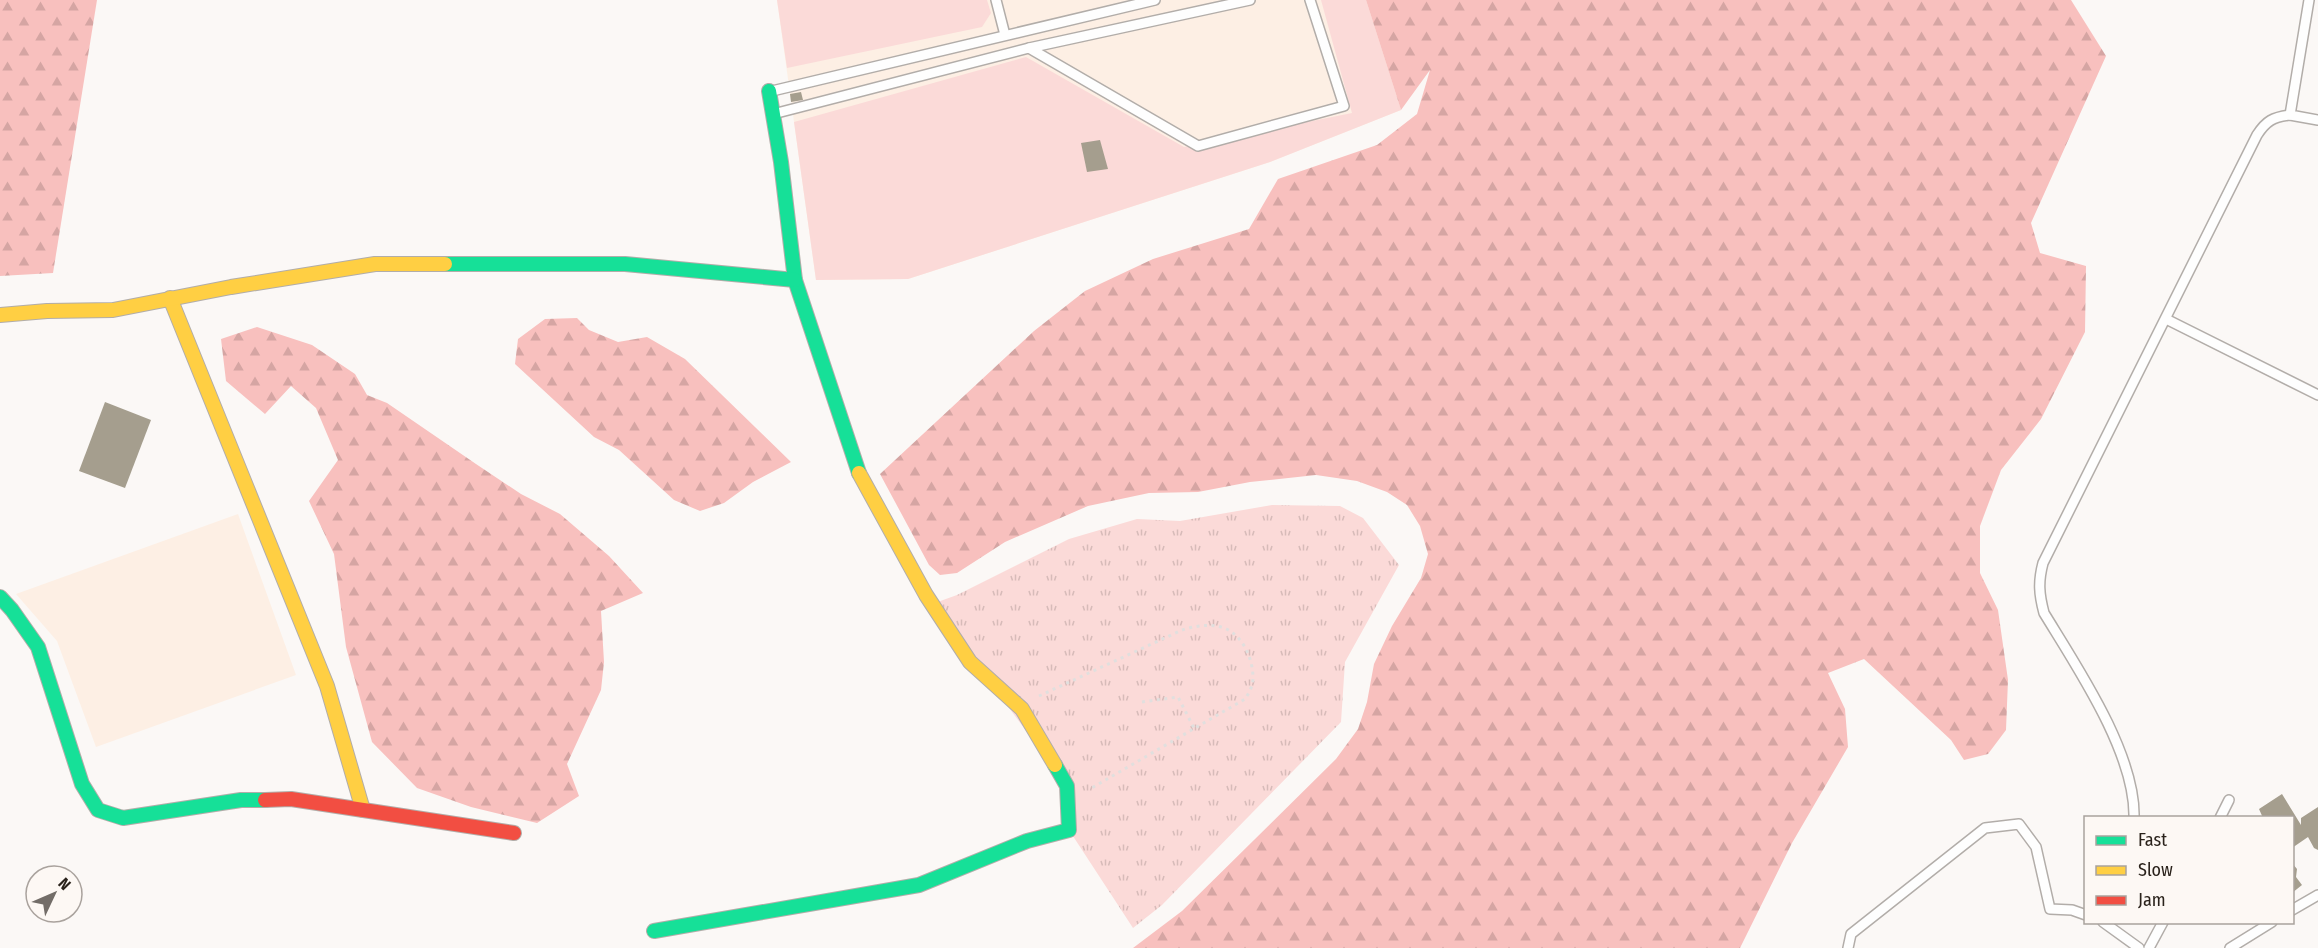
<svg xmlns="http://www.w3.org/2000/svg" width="2318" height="948" viewBox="0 0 2318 948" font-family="'Fira Sans Condensed',sans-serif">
	<defs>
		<pattern id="forest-firs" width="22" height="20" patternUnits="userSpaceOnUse" patternTransform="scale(1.5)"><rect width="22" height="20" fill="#f8c0be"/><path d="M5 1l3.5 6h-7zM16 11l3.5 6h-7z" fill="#d5a5a3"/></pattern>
		<pattern id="park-tufts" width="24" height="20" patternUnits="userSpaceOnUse" patternTransform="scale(1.5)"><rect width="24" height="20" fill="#fbdad8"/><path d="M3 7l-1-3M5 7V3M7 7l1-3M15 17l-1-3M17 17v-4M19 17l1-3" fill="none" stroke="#d7bbb9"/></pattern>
	</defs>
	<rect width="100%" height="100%" fill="#fbf8f6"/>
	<!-- built -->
	<g fill="#fdefe4">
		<path d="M777,0h589l35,110 -131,52 -362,117 -92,1z"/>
		<path d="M238,514l58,161 -200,72 -39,-106 -41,-47z"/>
	</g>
	<!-- green -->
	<g fill="#fbdad8">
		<path d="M777,0h210l4,13 -9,14 -195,41z"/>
		<path d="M1321,0h45l35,110 -131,52 -362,117 -92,1 -22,-158 232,-65 158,90 168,-34z"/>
	</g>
	<!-- forest -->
	<g fill="url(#forest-firs)">
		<path d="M0,0h97l-44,273 -53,3z"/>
		<path d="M1366,0h705l35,56 -75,167 9,30 46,13 -1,66 -44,87 -40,51 -21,56v47l18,37 10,70 -2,50 -18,24 -24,6 -13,-20 -87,-81 -36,14 17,36 3,38 -56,96 -52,105h-607l49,-37 154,-152 22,-30 9,-27 7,-38 18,-38 29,-48 7,-24 -8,-28 -13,-21 -20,-13 -30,-11 -41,-6 -66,7 -52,10 -49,1 -61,13 -83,36 -48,31 -17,2 -11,-10 -49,-91 154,-143 51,-40 68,-32 96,-30 29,-50 99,-34 40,-31 13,-44 -29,40z"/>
		<path d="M577,318l12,12 29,12 29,-5 38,22 106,103 -38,20 -29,21 -24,8 -26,-11 -55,-50 -25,-13 -79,-73 3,-25 27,-20z"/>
		<path d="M257,327l55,18 43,29 12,21 20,8 89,61 45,30 39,20 49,42 34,37 -42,18 3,51 -3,28 -34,74 12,32 -42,27 -66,-16 -54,-19 -45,-46 -26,-95 -12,-93 -25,-53 29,-41 -22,-52 -25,-22 -26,28 -39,-33 -5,-42z"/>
	</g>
	<!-- park -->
	<path fill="url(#park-tufts)" d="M1272,505l68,1 23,12 36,47 -54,97 -4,60 -179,183 -29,23 -64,-98 -2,-44 -135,-182 25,-9 112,-56 68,-20 43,2z"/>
	<!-- building -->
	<g fill="#a59e8e">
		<path d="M801,92l2,8 -12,2 -1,-8z"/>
		<path d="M1100,140l8,29 -21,3 -6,-29z"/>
		<path d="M105,402l46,18 -26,68 -46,-17z"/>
		<path d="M2282,794l19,31v-7l17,-11v43l-4,-2 -6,-11 -16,11v-30h-29l-4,-9z"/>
		<path d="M2292,863l5,6 -1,8 6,8 -10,8z"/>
	</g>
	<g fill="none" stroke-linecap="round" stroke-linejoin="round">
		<defs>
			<g id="lane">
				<path d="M996,0l9,35"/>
				<path d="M2309,0l-19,115 28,5"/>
				<path d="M1029,48l221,-48"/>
				<path d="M772,91l383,-91"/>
				<path d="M777,113l252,-65 169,98 146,-40 -34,-106"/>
				<path d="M2166,319l152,76"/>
				<path d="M2134,818c2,-64 -57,-151 -90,-205 -5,-19 -6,-31 -1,-50l214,-428c9,-14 16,-18 33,-20"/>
				<path d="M2220,818l9,-18"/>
				<path d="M2292,910l26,-15"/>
				<path d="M2103,922l36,26"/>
				<path d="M1848,948l3,-14 134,-106 34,-4 17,23 14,62 22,1 14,5"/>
				<path d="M2149,948l14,-26"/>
				<path d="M2230,948l42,-26"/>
			</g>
			<g id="fast">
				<path d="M769,91l12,71 14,118 64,193"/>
				<path d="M445,264h180l170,16"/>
				<path d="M0,597l12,13 26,37 44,137 16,26 25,8 118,-18h24"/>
				<path d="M654,931l265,-46 108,-44 42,-11 -2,-44 -12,-21"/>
			</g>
			<g id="slow">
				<path d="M170,298l157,388 36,124"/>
				<path d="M0,315l47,-4 66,-1 118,-23 144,-23h70"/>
				<path d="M859,473l67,122 44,67 52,47 33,56"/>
			</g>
			<path id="jam" d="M265,800l26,-1 223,34"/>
		</defs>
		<!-- lane casing -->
		<use href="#lane" stroke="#b2ada9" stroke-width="12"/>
		<!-- fast casing -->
		<use href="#fast" stroke="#b2ada9" stroke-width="16"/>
		<!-- slow casing -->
		<use href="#slow" stroke="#b2ada9" stroke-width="16"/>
		<!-- jam casing -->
		<use href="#jam" stroke="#b2ada9" stroke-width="16"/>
		<!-- path -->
		<g stroke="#e1dfde" stroke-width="3" stroke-dasharray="3 4.5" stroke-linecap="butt">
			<path d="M1039,696l143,-66c13,-4 28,-7 42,-2 19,7 29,31 29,50 0,8 -4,15 -8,21l-155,90"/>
			<path d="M1142,702l36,-5 17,33"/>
		</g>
		<!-- lane -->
		<use href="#lane" stroke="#fefefe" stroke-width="9"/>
		<!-- fast -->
		<use href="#fast" stroke="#16e098" stroke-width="14"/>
		<!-- slow -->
		<use href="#slow" stroke="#ffcf43" stroke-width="14"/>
		<!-- jam -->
		<use href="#jam" stroke="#f24e42" stroke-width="14"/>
	</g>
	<!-- legend -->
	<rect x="2084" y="816" width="210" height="108" fill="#fdf8f4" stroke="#a9a29d" stroke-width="1.5"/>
	<rect x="2096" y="836" width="30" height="9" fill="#16e098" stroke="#a9a29d" stroke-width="1.5"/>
	<text x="2138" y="846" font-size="18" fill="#2a221b">Fast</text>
	<rect x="2096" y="866" width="30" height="9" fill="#ffcf43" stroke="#a9a29d" stroke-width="1.5"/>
	<text x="2138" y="876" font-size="18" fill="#2a221b">Slow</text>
	<rect x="2096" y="896" width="30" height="9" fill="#f24e42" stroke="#a9a29d" stroke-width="1.5"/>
	<text x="2138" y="906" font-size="18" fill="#2a221b">Jam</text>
	<!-- north arrow -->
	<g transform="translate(54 894) rotate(46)"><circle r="28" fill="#fdf8f4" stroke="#a9a29d" stroke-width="1.5"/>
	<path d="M0-4.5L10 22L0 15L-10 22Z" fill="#736d68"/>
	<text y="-9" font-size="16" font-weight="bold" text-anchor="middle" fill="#2a221b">N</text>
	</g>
</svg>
